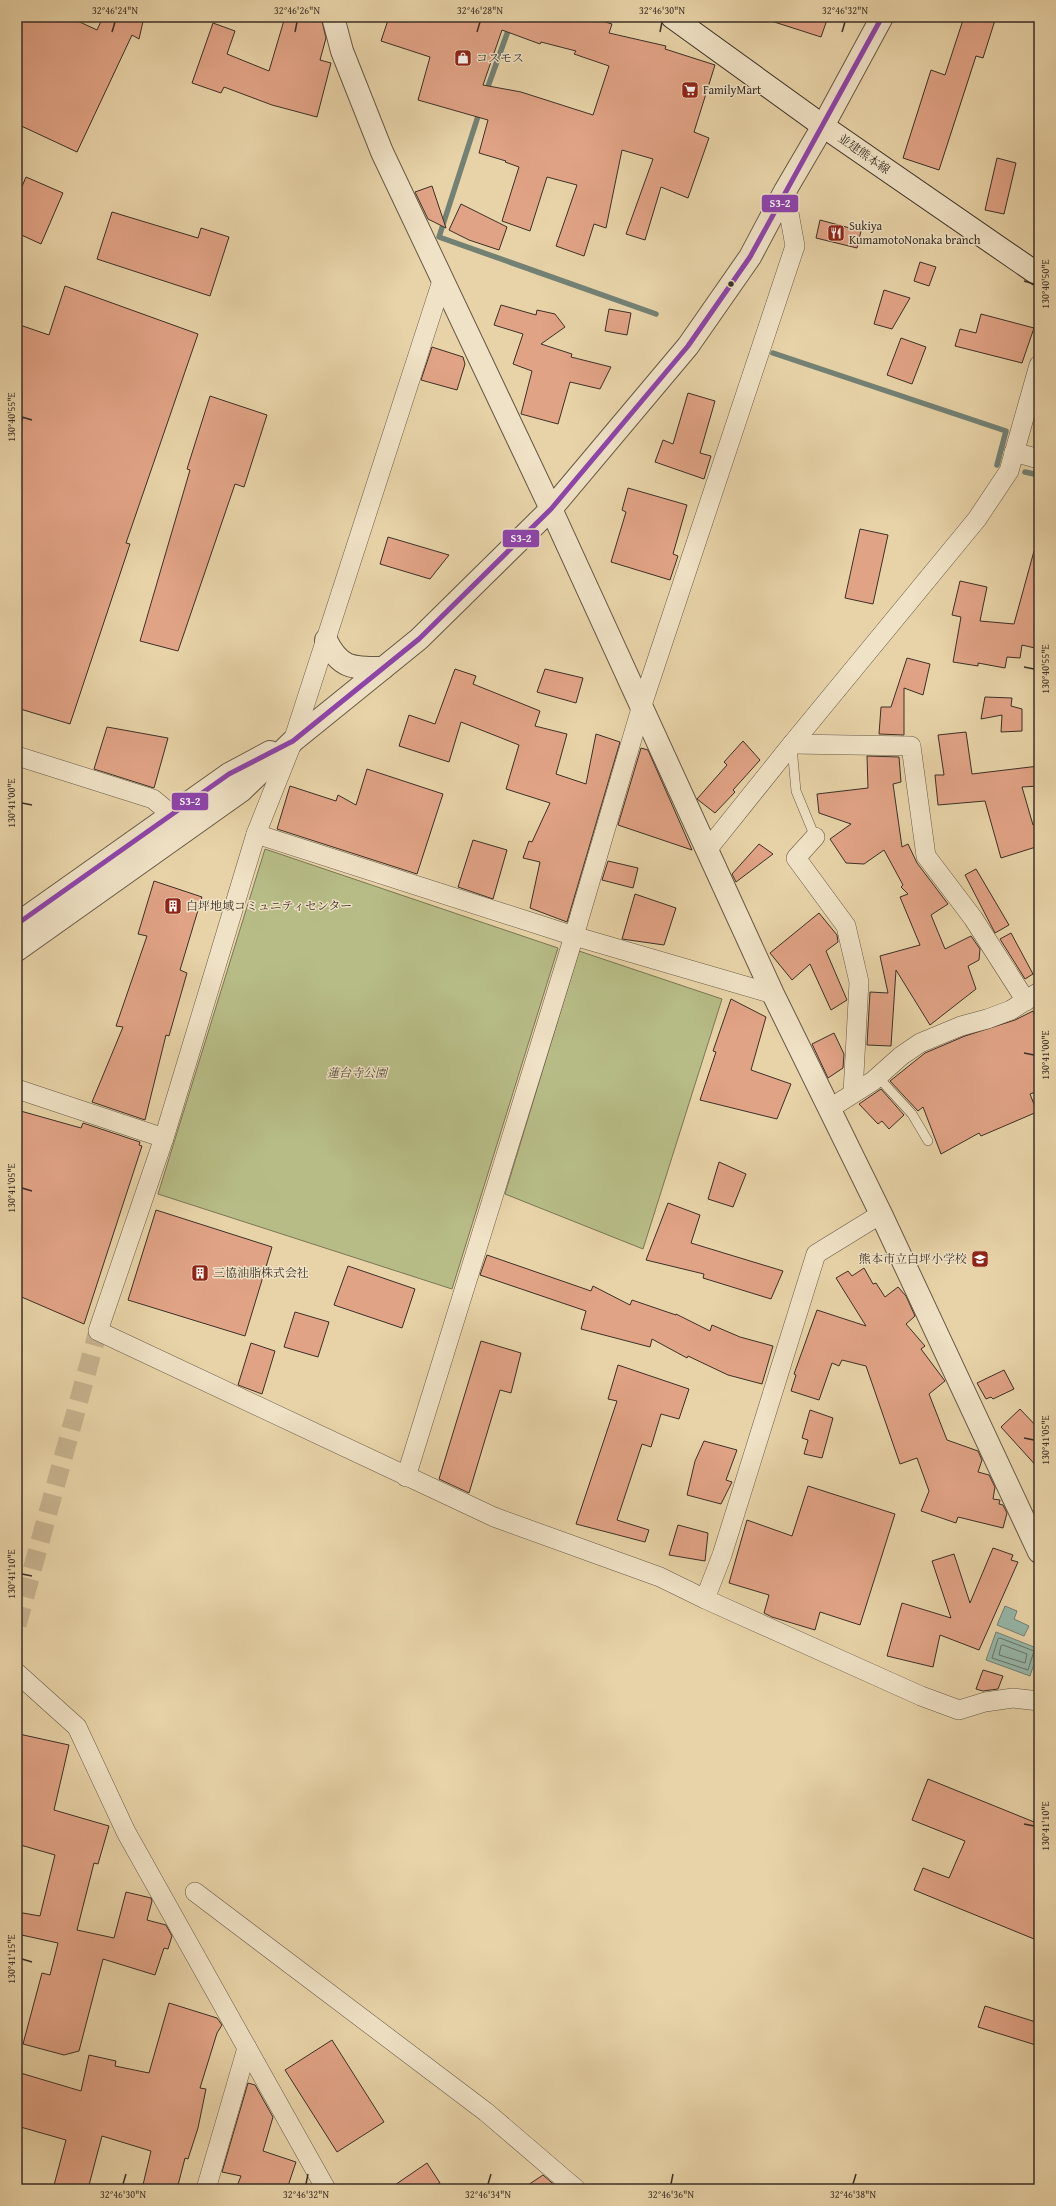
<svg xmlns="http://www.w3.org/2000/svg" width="1056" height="2206" viewBox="0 0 1056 2206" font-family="'Gentium Book Plus','Noto Serif JP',serif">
	<rect width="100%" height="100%" fill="#e8d3a8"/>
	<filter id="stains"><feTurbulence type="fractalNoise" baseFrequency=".005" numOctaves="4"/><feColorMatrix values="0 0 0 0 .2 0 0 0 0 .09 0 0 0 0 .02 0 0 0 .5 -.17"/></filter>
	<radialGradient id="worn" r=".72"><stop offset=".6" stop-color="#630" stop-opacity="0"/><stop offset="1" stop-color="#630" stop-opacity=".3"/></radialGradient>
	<!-- green -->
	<g fill="#b7bc86" stroke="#7a7656">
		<path d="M265,849l293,99 -106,341 -294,-95z"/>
		<path d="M579,951l143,48 -79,250 -138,-55z"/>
	</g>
	<!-- water -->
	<g fill="#97b7aa" stroke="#738175">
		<path d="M1005,1606l12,5 -3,8 15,7 -5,10 -27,-11z"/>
		<path d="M996,1632l43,17 -9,27 -44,-16z"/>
	</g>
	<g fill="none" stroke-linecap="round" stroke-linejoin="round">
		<!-- shore -->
		<g stroke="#6a7468" stroke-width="1">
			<path d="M1000,1638l34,13 -6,19 -36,-12 6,-19z"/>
			<path d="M1003,1645l24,9 -2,9 -26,-8 2,-9z"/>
		</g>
		<!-- stream -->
		<g stroke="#738175" stroke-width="5.5">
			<path d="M486,92l27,-75"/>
			<path d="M480,110l-41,127 217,77"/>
			<path d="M773,353l233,78 -9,34"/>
			<path d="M1025,472l14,3"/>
		</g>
	</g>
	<!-- building -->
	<g fill="#e1a386" stroke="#3c3026" fill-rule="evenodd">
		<path d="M17,17h52l28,13 6,-13h41l-5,22 -7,-4 -55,117 -60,-28z"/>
		<path d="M285,17h36l5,21 -6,22 11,3 -14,54 -45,-12 -48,-18 -3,6 -29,-10 21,-60 22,8 -8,23 42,17z"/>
		<path d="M389,17h184l12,3 3,-3 24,7 -3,9 57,13 -1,3 50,16 -21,67 15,6 -21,60 -27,-11 -16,53 -19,-6 27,-75 -31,-9 -16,78 -12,-4 -10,32 -28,-10 21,-61 -30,-8 -17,54 -28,-10 17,-54 -14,-5 1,-1 -27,-8 9,-33 -70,-20 12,-43 -49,-16zM502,30l38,14 1,-2 35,9 -2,3 35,12 -16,49 -72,-23 -38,-7z"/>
		<path d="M769,17h59l-7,20 -53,-17z"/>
		<path d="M964,17h32l-13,41 -7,-2 -37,114 -36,-12 28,-88 14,5z"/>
		<path d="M997,158l19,5 -12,51 -19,-4z"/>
		<path d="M26,177l37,16 -22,51 -24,-11v-35z"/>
		<path d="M432,186l14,42 -18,-9 -13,-27z"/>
		<path d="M461,204l46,23 -8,23 -30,-10 -20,-10z"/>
		<path d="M112,212l86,26 3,-10 28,9 -19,59 -113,-37z"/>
		<path d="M820,220l41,11 -4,17 -41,-10z"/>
		<path d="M920,262l16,5 -7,19 -15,-5z"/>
		<path d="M65,286l133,48 -72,209 4,1 -60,180 -53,-16v-270l6,-20 -6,-1v-93l32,11z"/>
		<path d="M884,290l26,8 -18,31 -18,-5z"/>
		<path d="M501,305l35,10 1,-5 18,4 10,13 -24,17 31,10 -1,3 40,10 -11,22 -30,-7 -12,42 -37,-10 11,-43 -19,-7 10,-30 -29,-9z"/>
		<path d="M609,309l22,4 -4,22 -22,-4z"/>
		<path d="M981,314l53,14 -12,35 -67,-17 5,-17 16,4z"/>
		<path d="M901,338l25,9 -14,37 -25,-9z"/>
		<path d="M432,347l31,10 2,7 -8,26 -36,-10z"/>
		<path d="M688,393l27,8 -15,52 11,3 -7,23 -49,-17 8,-22 10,4z"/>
		<path d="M210,396l57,19 -23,72 -9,-3 -57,167 -38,-10 50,-171 -3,-1z"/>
		<path d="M628,488l59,17 -14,49 5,2 -8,24 -59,-18 15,-50 -4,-2z"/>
		<path d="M860,529l28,6 -15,69 -28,-6z"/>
		<path d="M388,537l61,18 -19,24 -50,-15z"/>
		<path d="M1034,551l5,1v97l-17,-4 -2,13 -13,-1 -2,11 -27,-5v3l-25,-4 8,-45 -9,-2 8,-34 27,6 -7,34 34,3z"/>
		<path d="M907,658l23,6 -7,31 -19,-7v47l-25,-1 2,-27h10z"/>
		<path d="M455,669l21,7 -3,8 67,27 -5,15 32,8 -11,40 30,10 10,-50 24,8 -53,180 -37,-14 10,-46 -17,-4 6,-17 3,1 18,-39 -44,-14 13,-44 -58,-23 -12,40 -50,-16 10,-31 26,9z"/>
		<path d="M545,669l38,9 -7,25 -39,-11z"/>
		<path d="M985,697l27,1 -1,8 11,3v22l-21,1 1,-17 -21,4z"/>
		<path d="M107,727l61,11 -14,50 -60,-19z"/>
		<path d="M966,732l6,42 67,-8v20l-17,1 11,38 6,-1v22l-38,12 -16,-57 -47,4 -3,-30h9l-6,-40z"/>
		<path d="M743,741l17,19 -27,30 2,2 -20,21 -18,-14 30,-34 -3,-3z"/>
		<path d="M641,748l7,2 44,100 -74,-25z"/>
		<path d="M867,756l32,1 2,25 -8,2 9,63 6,-3 9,19 31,41 -17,11 14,34 26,-13 9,13 -1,11 -11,6 8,23 -46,36 -34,-55 -5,76 -24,-1 3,-53 18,1 -8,-37 40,-11 -20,-48 8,-3 -7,-7 2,-2 -19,-35 -20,14 -18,-1 -16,-24 21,-15 -32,-11 -2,-19 51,-6z"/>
		<path d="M367,769l76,25 -26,80 -140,-45 13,-43 46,15 2,-6 18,10z"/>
		<path d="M473,840l34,10 -14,49 -35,-12z"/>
		<path d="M759,844l14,10 -37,28 -4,-8z"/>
		<path d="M608,861l30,7 -5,20 -31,-8z"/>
		<path d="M976,869l33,56 -14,8 -30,-58z"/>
		<path d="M154,881l48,16 -22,73 7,3 -18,63 -3,-1 -21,85 -53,-18 31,-75 -7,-1 31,-90 -9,-2z"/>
		<path d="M635,894l41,14 -12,37 -42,-6z"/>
		<path d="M819,913l18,22 1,7 -12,9 21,49 -16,10 -21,-46 -18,16 -22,-27z"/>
		<path d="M1011,933l22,41 -8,5 -25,-40z"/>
		<path d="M731,999l35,18 -15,53 40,14 -14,35 -77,-19 16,-48 -3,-1z"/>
		<path d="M1033,1011l6,14v66l-9,3 7,18 -56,24 -2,-3 -38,21 -18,-47 -5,4 -28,-30 35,-28 40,-17 50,-16z"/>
		<path d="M834,1033l10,21 -1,14 -15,10 -16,-34z"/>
		<path d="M881,1089l23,26 -15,14 -7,-8 -4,3 -19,-20z"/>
		<path d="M17,1110l64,18 2,-5 57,19 -1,3 3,1 -58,178 -67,-29z"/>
		<path d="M719,1162l27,12 -13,33 -25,-8z"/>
		<path d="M668,1203l32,12 -9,28 92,28 -12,28 -68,-21 1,-4 -58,-14z"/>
		<path d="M156,1210l116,37 -27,89 -117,-36z"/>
		<path d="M487,1255l104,36 2,-5 37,19 2,-5 44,15v-1l34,17 2,-6 28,12 33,9 -11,38 -34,-9 -40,-19 -1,2 -35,-19 -2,8 -69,-18 5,-18 -106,-36z"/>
		<path d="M348,1266l67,23 -13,39 -68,-23z"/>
		<path d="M864,1268l9,16 3,-1 9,14 13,-10 8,9 9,20 -9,8 19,22 -4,3 24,32 -16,13 18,46 31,11 4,9 -4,12 11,3 6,12 -2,12 7,1 -1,4 4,1 4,8 -4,15 -45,-11 -2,6 -35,-12 8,-20 -12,-33 -17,6 -34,-98 -24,-6 -3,6 -7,-3 -13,37 -28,-9 5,-16 -2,-1 23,-64 49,16 -30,-48 12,-7 4,5z"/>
		<path d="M295,1312l34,10 -11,35 -34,-10z"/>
		<path d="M481,1341l40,12 -10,40 -11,-3 -31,103 -30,-14z"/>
		<path d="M251,1343l24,8 -13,43 -24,-9z"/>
		<path d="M618,1365l71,24 -10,30 -18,-5 -10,33 -9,-3 -25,76 32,10 -4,12 -69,-18 41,-123 -9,-2z"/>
		<path d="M1004,1370l10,19 -21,10 -2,-2 -5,2 -9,-16z"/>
		<path d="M1020,1409l19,20v40l-38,-42z"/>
		<path d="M810,1410l23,8 -11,40 -18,-4 4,-14 -6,-2z"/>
		<path d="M704,1441l33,9 -11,30 6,2 -11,22 -34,-9 8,-34z"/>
		<path d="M808,1486l87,28 -35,111 -40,-13 -5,18 -43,-13 -8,-4 5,-18 -40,-12 18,-63 45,16z"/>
		<path d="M678,1525l30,8 -3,28 -36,-6z"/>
		<path d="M993,1548l20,7 -2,5 7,2 -39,88 -39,-15 -7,32 -46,-11 15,-53 49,15 -19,-57 22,-7 16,49z"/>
		<path d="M983,1670l20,6 -5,13 -15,2 -7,-2z"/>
		<path d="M19,1734l50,11 -15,65 55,16 -11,38 -4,-1 -17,67 37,8 12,-46 25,6 1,3 -5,19 19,5 6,11 -4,13 -4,-1 -9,27 -52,-16 -24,92 -15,4 -41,-11 19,-71 8,2 8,-32 -41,-9v-22l23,4 15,-61 -38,-11v-101z"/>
		<path d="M928,1779l111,45v117l-125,-51 9,-22 26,10 16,-37 -53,-21z"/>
		<path d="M169,2003l48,15 5,7 -5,8 -17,55 6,1 -8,39 -10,31 -3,-1 -8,31h-35l9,-38 -49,-15 -14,53h-35l13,-49 -49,-14v-54l64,19 8,-36 27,6 -1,5 34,7z"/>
		<path d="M985,2006l54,17v23l-61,-19z"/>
		<path d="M332,2040l52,82 -47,30 -52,-82z"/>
		<path d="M248,2083l7,2 18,32 -10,34 33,11 -9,27h-41l-9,-3 4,-10 -19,-4z"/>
		<path d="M427,2163l13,20 -10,6h-41z"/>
		<path d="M543,2175l16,14h-37z"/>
	</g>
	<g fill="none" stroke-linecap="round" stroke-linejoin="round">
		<!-- minor-tunnel -->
		<path stroke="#c6b28e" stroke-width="19" stroke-dasharray="19 10" stroke-linecap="butt" d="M17,1625l81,-294"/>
		<defs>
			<g id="service">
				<path d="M792,747l4,44 19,46"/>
				<path d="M878,1077l34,37 16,27"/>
			</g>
			<g id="minor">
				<path d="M442,281l-149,460 -37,93 -92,304 -66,193 396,186 166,60 45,22 216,97 38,14 26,-8 28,-4 26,3"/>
				<path d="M1014,452l25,7"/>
				<path d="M792,744l119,2 15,110 47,62 53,83"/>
				<path d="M17,756l136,43 18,15"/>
				<path d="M256,834l318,102 199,58"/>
				<path d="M815,837l-19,21 50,68 13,56 -6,111"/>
				<path d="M707,850l85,-106 185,-225 32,-48 30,-106"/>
				<path d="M17,1089l147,49"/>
				<path d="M829,1109l44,-28 28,-25 19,-13 41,-17 26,-7 24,-9 28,-18"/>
				<path d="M406,1477l168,-541 68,-231 153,-459 -10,-55"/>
				<path d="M705,1599l17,-44 94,-301 65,-40"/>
				<path d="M17,1673l60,54 49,105 200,357"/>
				<path d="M195,1892l291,220 90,77"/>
				<path d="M206,2189l41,-141"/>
			</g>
			<g id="tertiary">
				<path d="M333,17l9,34 40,101 169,357 222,485 108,220 158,338"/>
				<path d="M326,640c14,29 27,28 57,28"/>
				<path d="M17,924l212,-150 41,-22"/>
				<path d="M17,950l224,-159 52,-50 126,-102 132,-130 137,-163 62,-89 35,-66 38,-65 59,-109"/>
			</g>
			<path id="secondary" d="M672,17l151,109 216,149"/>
		</defs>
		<!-- service casing -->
		<use href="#service" stroke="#675946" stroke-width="10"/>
		<!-- minor casing -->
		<use href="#minor" stroke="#675946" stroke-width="20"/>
		<!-- tertiary casing -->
		<use href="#tertiary" stroke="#675946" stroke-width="24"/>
		<!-- secondary casing -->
		<use href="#secondary" stroke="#3c3026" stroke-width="24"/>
		<!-- service -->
		<use href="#service" stroke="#f0e2c6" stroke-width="9"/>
		<!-- minor -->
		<use href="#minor" stroke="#f0e2c6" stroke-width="19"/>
		<!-- tertiary -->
		<use href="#tertiary" stroke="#f0e2c6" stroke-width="22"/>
		<!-- secondary -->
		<use href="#secondary" stroke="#f0e2c6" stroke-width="22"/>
		<defs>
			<path id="bus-1" d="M17,924l212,-150 64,-33 126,-102 132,-130 137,-163 62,-89 132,-240"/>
		</defs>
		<!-- bus-1 casing -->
		<use href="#bus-1" stroke="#f0e2c6" stroke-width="8"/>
		<!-- bus-1 -->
		<use href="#bus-1" stroke="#8e44ad" stroke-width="5"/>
	</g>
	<!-- ticks -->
	<path fill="none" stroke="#3c3026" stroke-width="1.5" d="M112,32l3,-10M295,32l2,-10M477,32l3,-10M660,32l2,-10M842,32l3,-10M1024,281l10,3M22,417l10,3M1024,667l10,2M22,803l10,2M1024,1053l10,2M22,1188l10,3M1024,1438l10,2M22,1574l10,2M1024,1824l10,2M22,1959l10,3M123,2184l3,-10M306,2184l2,-10M488,2184l3,-10M671,2184l2,-10M853,2184l3,-10"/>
	<!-- icons -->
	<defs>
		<symbol id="shop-square" viewBox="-11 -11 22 22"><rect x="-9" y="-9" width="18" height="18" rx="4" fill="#8f2418" stroke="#f0e2c6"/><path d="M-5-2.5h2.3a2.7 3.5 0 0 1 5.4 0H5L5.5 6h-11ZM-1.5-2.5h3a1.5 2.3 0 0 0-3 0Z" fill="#fff"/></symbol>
		<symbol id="supermarket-square" viewBox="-11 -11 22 22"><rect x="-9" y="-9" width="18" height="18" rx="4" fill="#8f2418" stroke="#f0e2c6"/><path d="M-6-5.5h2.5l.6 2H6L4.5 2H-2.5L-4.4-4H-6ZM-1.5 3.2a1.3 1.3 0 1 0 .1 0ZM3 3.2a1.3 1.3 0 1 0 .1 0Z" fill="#fff"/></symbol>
		<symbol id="restaurant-square" viewBox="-11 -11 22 22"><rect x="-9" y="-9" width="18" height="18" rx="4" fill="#8f2418" stroke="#f0e2c6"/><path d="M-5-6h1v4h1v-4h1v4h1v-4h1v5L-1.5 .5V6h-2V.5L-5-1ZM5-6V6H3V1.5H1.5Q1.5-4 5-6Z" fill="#fff"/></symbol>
		<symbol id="building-square" viewBox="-11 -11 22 22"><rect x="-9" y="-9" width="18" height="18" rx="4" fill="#8f2418" stroke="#f0e2c6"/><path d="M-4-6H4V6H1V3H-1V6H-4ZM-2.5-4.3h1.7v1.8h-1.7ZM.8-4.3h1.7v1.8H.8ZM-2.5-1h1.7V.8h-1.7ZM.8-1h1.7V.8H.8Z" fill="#fff"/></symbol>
		<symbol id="school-square" viewBox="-11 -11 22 22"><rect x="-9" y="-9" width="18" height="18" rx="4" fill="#8f2418" stroke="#f0e2c6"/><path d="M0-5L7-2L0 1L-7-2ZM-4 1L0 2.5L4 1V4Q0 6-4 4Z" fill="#fff"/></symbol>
	</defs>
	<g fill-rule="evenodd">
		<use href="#shop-square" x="453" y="48" width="20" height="20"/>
		<use href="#supermarket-square" x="680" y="80" width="20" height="20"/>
		<use href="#restaurant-square" x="826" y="223" width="20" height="20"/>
		<use href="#building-square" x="163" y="896" width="20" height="20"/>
		<use href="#school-square" x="970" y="1249" width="20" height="20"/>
		<use href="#building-square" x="190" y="1263" width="20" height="20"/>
	</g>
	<!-- markers -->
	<circle fill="#3c3026" stroke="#f0e2c6" stroke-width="1.5" cx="731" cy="284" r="3.5"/>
	<g text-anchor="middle" stroke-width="3" stroke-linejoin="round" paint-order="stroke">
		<!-- poi labels -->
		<g font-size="12" fill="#3c3026" stroke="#f0e2c6" text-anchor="start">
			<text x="476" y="62">コスモス</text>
			<text x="703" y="94">FamilyMart</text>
			<text x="849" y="230">Sukiya<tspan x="849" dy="14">KumamotoNonaka branch</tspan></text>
			<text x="186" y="910">白坪地域コミュニティセンター</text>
			<text x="967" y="1263" text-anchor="end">熊本市立白坪小学校</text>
			<text x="213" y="1277">三協油脂株式会社</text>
		</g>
		<!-- street labels -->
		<g font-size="12" fill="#3c3026" stroke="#f0e2c6">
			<text transform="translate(864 154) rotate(35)" y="4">並建熊本線</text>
		</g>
		<!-- park labels -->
		<g font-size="12" font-style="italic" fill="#554c39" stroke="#f0e2c6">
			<text x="357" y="1077">蓮台寺公園</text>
		</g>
	</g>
	<g stroke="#f0e2c6" stroke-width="1.5">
		<rect x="761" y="194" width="38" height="19" rx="4" fill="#8e44ad"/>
		<rect x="502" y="529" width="38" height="19" rx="4" fill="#8e44ad"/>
		<rect x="171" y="792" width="38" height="19" rx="4" fill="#8e44ad"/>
	</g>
	<g font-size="11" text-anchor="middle" font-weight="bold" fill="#fff">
		<text x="780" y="207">S3-2</text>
		<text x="521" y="542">S3-2</text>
		<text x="190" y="805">S3-2</text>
	</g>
	<!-- margin -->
	<rect width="1056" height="2206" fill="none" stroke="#e8d3a8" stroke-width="44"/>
	<rect x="22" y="22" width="1012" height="2162" fill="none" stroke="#3c3026" stroke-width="1.5"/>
	<g font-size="10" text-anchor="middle" fill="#3c3026">
		<text x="115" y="14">32°46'24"N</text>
		<text x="297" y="14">32°46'26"N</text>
		<text x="480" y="14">32°46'28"N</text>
		<text x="662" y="14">32°46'30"N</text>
		<text x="845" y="14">32°46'32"N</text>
		<text transform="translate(1045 284) rotate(-90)" y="4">130°40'50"E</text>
		<text transform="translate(11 417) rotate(-90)" y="4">130°40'55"E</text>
		<text transform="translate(1045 669) rotate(-90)" y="4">130°40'55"E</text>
		<text transform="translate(11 803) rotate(-90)" y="4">130°41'00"E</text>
		<text transform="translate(1045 1055) rotate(-90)" y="4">130°41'00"E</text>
		<text transform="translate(11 1188) rotate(-90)" y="4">130°41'05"E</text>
		<text transform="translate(1045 1440) rotate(-90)" y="4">130°41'05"E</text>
		<text transform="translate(11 1574) rotate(-90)" y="4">130°41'10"E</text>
		<text transform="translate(1045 1826) rotate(-90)" y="4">130°41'10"E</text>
		<text transform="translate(11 1959) rotate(-90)" y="4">130°41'15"E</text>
		<text x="123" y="2198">32°46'30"N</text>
		<text x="306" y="2198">32°46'32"N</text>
		<text x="488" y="2198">32°46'34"N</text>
		<text x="671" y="2198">32°46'36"N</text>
		<text x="853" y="2198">32°46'38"N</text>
	</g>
	<rect width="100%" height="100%" filter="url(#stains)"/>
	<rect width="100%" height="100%" fill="url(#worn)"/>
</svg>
